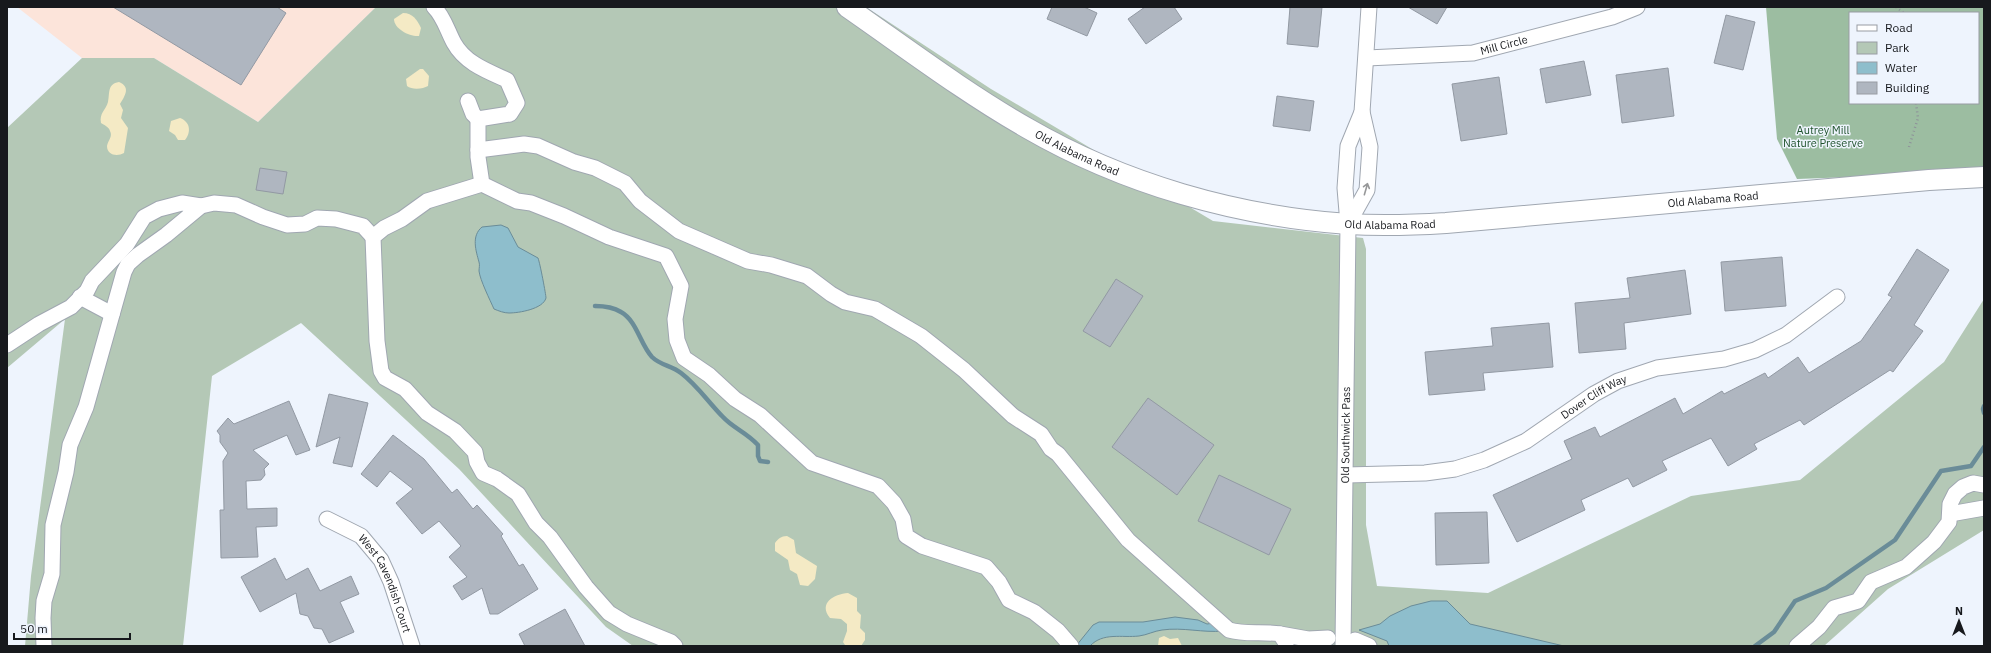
<svg xmlns="http://www.w3.org/2000/svg" width="1991" height="653" viewBox="0 0 1991 653" font-family="'IBM Plex Sans',sans-serif">
	<rect width="100%" height="100%" fill="#eef4fd"/>
	<!-- commercial -->
	<path fill="#fce4da" d="M17,7h359l-118,115 -104,-64h-72z"/>
	<!-- green -->
	<path fill="#b4c8b6" d="M376,7h490l125,82 222,132 150,17 3,11v276l11,61 111,7 203,-97 109,-16 144,-118 40,-63v231l-96,59 -64,57h-1191l-27,-19 -147,-158 -158,-146 -89,53 -29,270h-158l6,-70 34,-257 -58,49v-240l75,-70h72l104,64z"/>
	<!-- forest -->
	<path fill="#9cbda1" fill-rule="evenodd" d="M1766,7h218v165l-187,7 -20,-40zM1850,13h128v90h-128z"/>
	<!-- sand -->
	<g fill="#f4eac5">
		<path d="M403,13c10,0 14,7 18,15l-2,8c-9,1 -25,-7 -25,-17z"/>
		<path d="M420,69h3l6,7 -1,10c-5,3 -16,4 -21,0l-1,-7z"/>
		<path d="M119,82c12,5 6,14 1,22l3,6 -2,8 7,10 -4,25c-7,4 -17,2 -17,-7 1,-6 6,-9 3,-15 -1,-4 -6,-6 -9,-8 -2,-10 5,-13 7,-21 2,-9 -1,-18 11,-20z"/>
		<path d="M180,118c11,4 11,15 5,22h-7l-3,-5 -6,-4 2,-10z"/>
		<path d="M787,536l7,4 2,13 21,13 -2,13 -7,7 -8,-1 -3,-11 -7,-4 -2,-10 -13,-9v-8c3,-4 6,-7 12,-7z"/>
		<path d="M848,593l9,5v13l4,4 -1,13 5,5v7l-4,6 -16,-1 -2,-3 4,-11v-7l-6,-5 -11,-1c-12,-15 4,-24 18,-25z"/>
		<path d="M1164,636l6,3 8,-1 4,8h-24l1,-8z"/>
	</g>
	<!-- water -->
	<g fill="#8ebecc" stroke="#6a8c98">
		<path d="M501,225l7,3 10,19 20,11c2,5 8,37 8,40 -3,11 -27,15 -37,15 -5,0 -10,-2 -15,-4 -4,-9 -14,-29 -15,-38 0,-3 1,-6 0,-9 -3,-11 -8,-26 3,-35z"/>
		<path d="M1431,601h16l23,23 94,22h-175l-2,-5 -28,-11 21,-6 10,-8 21,-10z"/>
		<path d="M1175,617l23,3 9,4 7,-1 9,8c-20,2 -40,-4 -61,-1 -8,1 -15,5 -23,6 -17,2 -36,-4 -49,10h-14l17,-21 6,-3h44z"/>
	</g>
	<g fill="none" stroke-linecap="round" stroke-linejoin="round">
		<!-- stream -->
		<g stroke="#6a8c98" stroke-width="4.5">
			<path d="M595,306c9,0 18,1 26,6 16,9 19,32 31,45 8,8 20,9 29,16 16,12 28,30 42,44 10,11 23,15 35,28v11l2,5 8,1"/>
			<path d="M1984,406l-1,3 1,4"/>
			<path d="M1755,646l19,-14 21,-31 31,-13 69,-48 46,-69 30,-5 13,-19"/>
		</g>
	</g>
	<!-- building -->
	<g fill="#afb6c0" stroke="#9299a3">
		<path d="M113,7h164l9,6 -45,72z"/>
		<path d="M1052,7h32l13,6 -10,23 -40,-17z"/>
		<path d="M1145,7h29l8,12 -36,25 -18,-25z"/>
		<path d="M1290,7h32l-4,40 -31,-3z"/>
		<path d="M1408,7h39l-10,17z"/>
		<path d="M1726,15l29,7 -12,48 -29,-7z"/>
		<path d="M1584,61l7,34 -45,8 -6,-34z"/>
		<path d="M1668,68l6,48 -52,7 -6,-48z"/>
		<path d="M1499,77l8,57 -46,7 -9,-57z"/>
		<path d="M1277,96l37,5 -4,30 -37,-5z"/>
		<path d="M260,168l27,4 -4,22 -27,-4z"/>
		<path d="M1917,249l32,21 -35,55 9,6 -30,41 -3,-2 -86,55 -4,-5 -46,24 3,5 -29,17 -17,-28 -49,23 5,9 -34,17 -5,-9 -47,22 4,10 -68,32 -24,-47 79,-36 -8,-18 31,-14 5,10 75,-39 8,16 39,-23 2,3 41,-21 3,5 30,-21 11,16 52,-32 31,-44 -4,-2z"/>
		<path d="M1782,257l4,49 -61,5 -4,-49z"/>
		<path d="M1685,270l6,44 -67,9 2,26 -47,4 -4,-50 55,-5 -3,-20z"/>
		<path d="M1116,279l27,17 -33,51 -27,-16z"/>
		<path d="M1549,323l4,44 -70,6 2,17 -56,5 -4,-43 68,-6 -2,-18z"/>
		<path d="M329,394l39,9 -16,64 -19,-4 7,-26 -24,10z"/>
		<path d="M1148,398l66,47 -37,50 -65,-48z"/>
		<path d="M289,401l21,49 -14,5 -9,-20 -34,15 16,14 -5,5 1,6 -4,5 -15,1 1,28 30,-1v18l-21,1 2,30 -37,1 -1,-48h4l-1,-49 5,-8 -8,-11v-7l-3,-4 11,-13 6,6z"/>
		<path d="M393,435l31,24 28,34 5,-4 16,20 4,-4 26,29 -2,2 18,30 4,-2 15,25 -40,25h-8l-8,-26 -20,12 -9,-14 14,-9 -18,-20 12,-11 -22,-25 -17,13 -26,-31 17,-14 -23,-18 -13,16 -16,-13z"/>
		<path d="M1219,475l72,34 -22,46 -71,-34z"/>
		<path d="M1487,512l2,51 -53,2 -1,-52z"/>
		<path d="M275,558l11,22 22,-12 12,23 31,-15 8,18 -19,8 14,30 -25,11 -7,-14 -8,-1 -6,-12 -8,-2 -4,-21 -36,19 -19,-35z"/>
		<path d="M565,609l20,37h-60l-6,-12z"/>
	</g>
	<g fill="none" stroke-linecap="round" stroke-linejoin="round">
		<defs>
			<g id="minor">
				<path d="M434,7c10,10 13,23 20,36 11,20 33,28 53,37l10,23 -7,11 -32,5v38l4,27 35,17 14,2 33,13 45,21 57,19 15,30 -6,33 2,21 7,18 25,17 26,24 25,16 52,48 66,23 16,17 9,16 3,17 16,10 64,21 13,15 10,18 25,12 24,19 13,15"/>
				<path id="s1" d="M1367,58l106,-5 139,-36 25,-10"/>
				<path d="M468,101l5,13 5,5"/>
				<path d="M478,150l46,-6 14,2 36,16 21,6 30,15 15,18 39,30 69,30 23,4 36,11 24,18 14,8 30,7 46,27 43,34 49,46 28,18 10,15 7,5 70,86 101,90c16,5 34,1 51,4l6,9v3"/>
				<path d="M482,184l-55,17 -25,18 -18,9 -11,9 4,104 4,30 4,7 20,11 22,24 28,18 20,21 2,10 6,11 14,6 21,15 18,29 14,14 36,50 23,26 18,11 44,18 4,4"/>
				<path d="M1348,224l19,-34 3,-43 -8,-35"/>
				<path d="M80,297l32,17"/>
				<path d="M7,345l32,-21 32,-17 16,-16 5,-10 35,-37 17,-27 15,-8 23,-6 19,3"/>
				<path id="s2" d="M1346,475l79,-2 30,-4 29,-9 42,-19 68,-47 24,-13 39,-13 67,-9 31,-9 31,-15 51,-38"/>
				<path d="M1950,514l34,-6"/>
				<path id="s3" d="M327,519l34,17 20,24 10,22 21,64"/>
				<path d="M1280,634l28,5 20,-1"/>
				<path d="M1355,640l14,6"/>
				<path d="M44,646l-1,-28 1,-17 8,-27 1,-49 13,-53 4,-27 16,-38 38,-135 4,-8 10,-9 28,-20 35,-29 13,-3 22,2 27,12 24,8 18,-1 12,-6 19,1 27,7 10,11"/>
				<path id="s4" d="M1343,646l5,-422 -3,-36 3,-42 14,-34 7,-105"/>
				<path d="M1797,646l22,-19 15,-19 24,-7 13,-19 35,-15 28,-25 15,-20 1,-18 5,-10 8,-7 10,-4 11,2"/>
			</g>
			<g id="major">
				<path id="s5" d="M847,7c59,41 117,85 180,121 97,56 209,88 321,96 33,2 65,1 98,-1l483,-43 55,-3"/>
			</g>
		</defs>
		<!-- minor casing -->
		<use href="#minor" stroke="#a0a7b1" stroke-width="17"/>
		<!-- major casing -->
		<use href="#major" stroke="#a0a7b1" stroke-width="22"/>
		<!-- path -->
		<g stroke="#8e9299" stroke-width="2.5" stroke-dasharray="1 3" stroke-linecap="butt">
			<path d="M1896,7l8,6"/>
			<path d="M1909,147l9,-29 -2,-15"/>
		</g>
		<!-- minor -->
		<use href="#minor" stroke="#fff" stroke-width="15"/>
		<!-- major -->
		<use href="#major" stroke="#fff" stroke-width="20"/>
	</g>
	<!-- one-way arrows -->
	<defs><path id="oneway-shaft" d="M-6 0H5M1.5-3L5.5 0L1.5 3" fill="none" stroke-width="1.6" stroke-linecap="round" stroke-linejoin="round"/></defs>
	<use stroke="#979899" href="#oneway-shaft" transform="translate(1366 189) rotate(-74)"/>
	<g text-anchor="middle" stroke-width="3" stroke-linejoin="round" paint-order="stroke">
		<!-- street labels -->
		<g font-size="11" fill="#17191d" stroke="#eef4fd">
			<text dy="4" stroke="none"><textPath href="#s1" startOffset="138">Mill Circle</textPath></text>
			<text dy="4" stroke="none"><textPath href="#s5" startOffset="273">Old Alabama Road</textPath></text>
			<text dy="4" stroke="none"><textPath href="#s5" startOffset="921">Old Alabama Road</textPath></text>
			<text dy="4" stroke="none"><textPath href="#s5" startOffset="597">Old Alabama Road</textPath></text>
			<text dy="4" stroke="none"><textPath href="#s2" startOffset="267">Dover Cliff Way</textPath></text>
			<text dy="4" stroke="none"><textPath href="#s4" startOffset="211">Old Southwick Pass</textPath></text>
			<text dy="4" stroke="none"><textPath href="#s3" startOffset="92">West Cavendish Court</textPath></text>
		</g>
		<!-- park labels -->
		<g font-size="11" fill="#1f522c" stroke="#eef4fd">
			<text x="1823" y="134">Autrey Mill<tspan x="1823" dy="13">Nature Preserve</tspan></text>
		</g>
	</g>
	<!-- border -->
	<rect width="1991" height="653" fill="none" stroke="#17191d" stroke-width="16"/>
	<!-- legend -->
	<rect x="1849" y="12" width="130" height="92" fill="#eef4fd" stroke="#989ca3"/>
	<rect x="1857" y="25" width="20" height="6" fill="#ffffff" stroke="#989ca3"/>
	<text x="1885" y="32" font-size="12" fill="#17191d">Road</text>
	<rect x="1857" y="42" width="20" height="12" fill="#b4c8b6" stroke="#989ca3"/>
	<text x="1885" y="52" font-size="12" fill="#17191d">Park</text>
	<rect x="1857" y="62" width="20" height="12" fill="#8ebecc" stroke="#989ca3"/>
	<text x="1885" y="72" font-size="12" fill="#17191d">Water</text>
	<rect x="1857" y="82" width="20" height="12" fill="#afb6c0" stroke="#989ca3"/>
	<text x="1885" y="92" font-size="12" fill="#17191d">Building</text>
	<!-- north arrow -->
	<g transform="translate(1959 621)" stroke="#eef4fd" stroke-width="3" paint-order="stroke">
	<path d="M0-3L7 15L0 10L-7 15Z" fill="#17191d"/>
	<text y="-6" font-size="11" font-weight="bold" text-anchor="middle" fill="#17191d">N</text>
	</g>
	<!-- scale -->
	<path d="M14 633v6h116v-6" fill="none" stroke="#17191d" stroke-width="2"/>
	<text x="20" y="633" font-size="12" fill="#17191d" stroke="#eef4fd" stroke-width="3" paint-order="stroke">50 m</text>
</svg>
